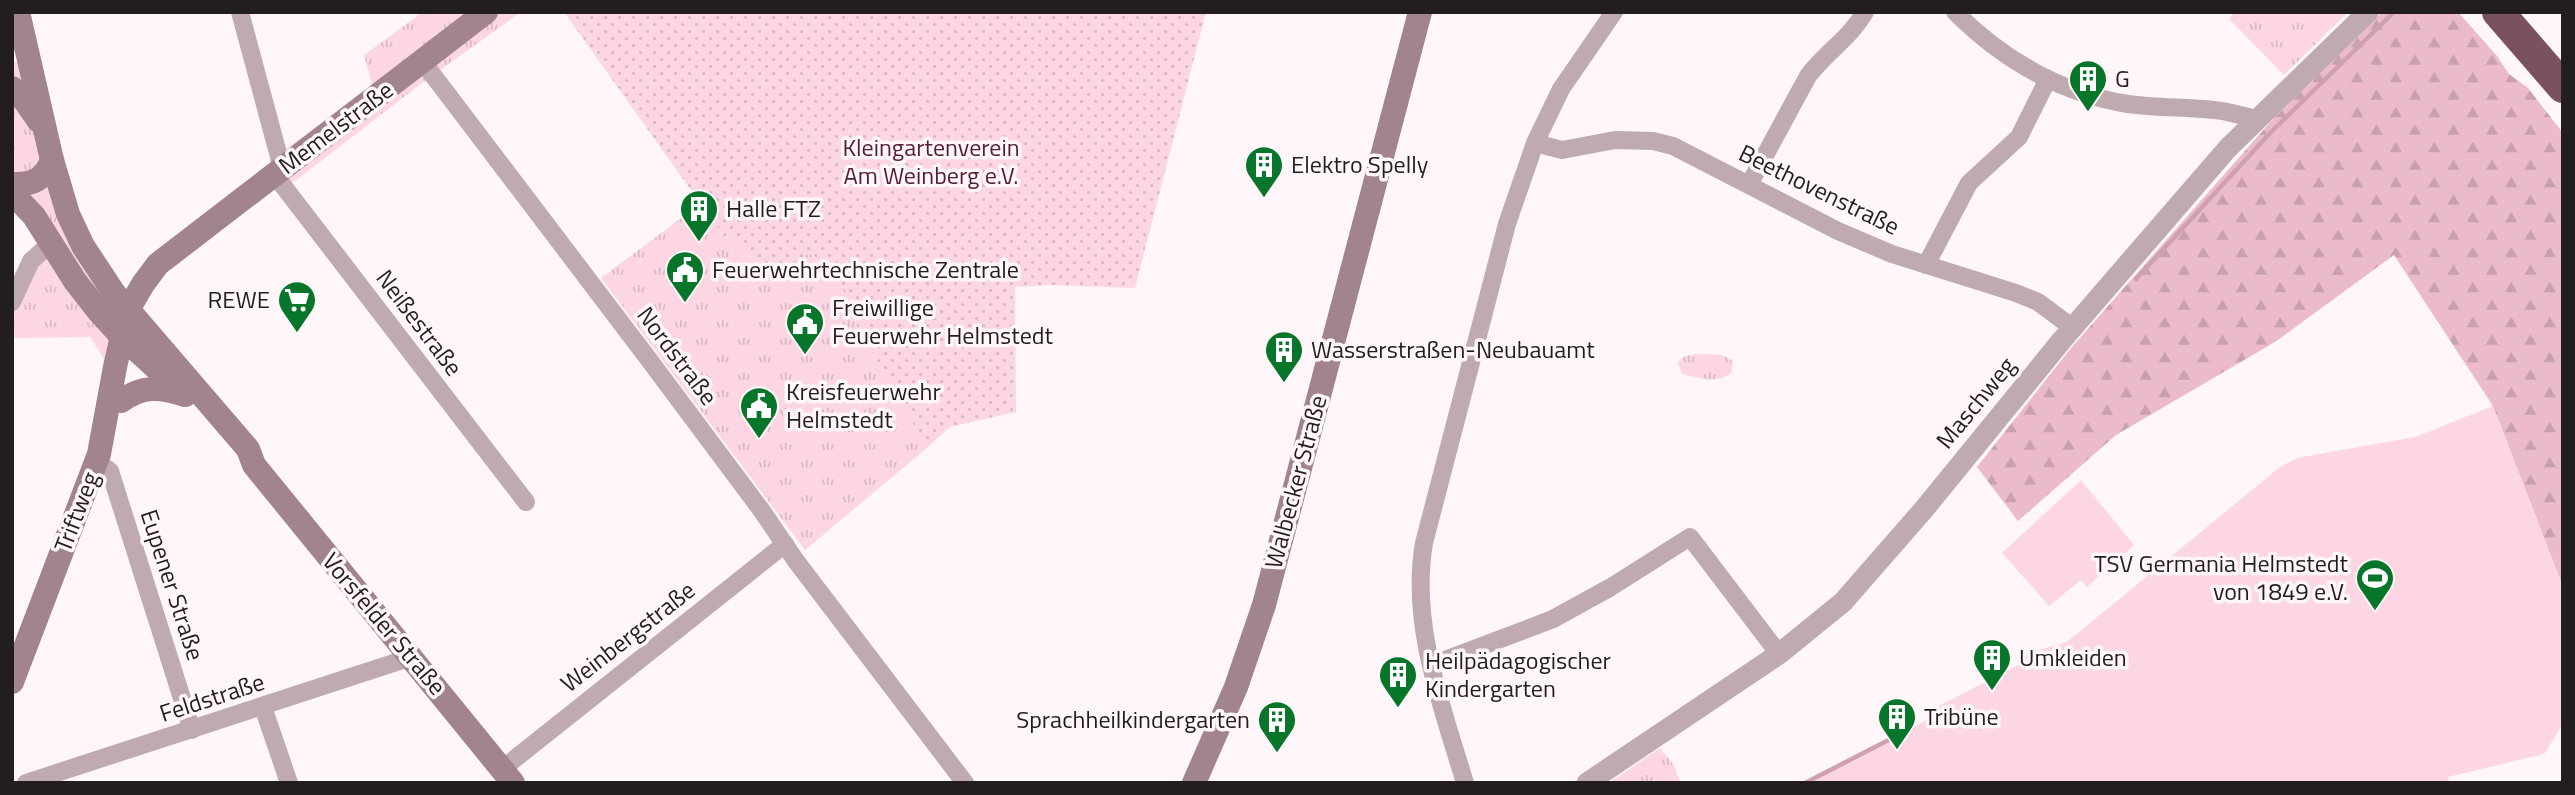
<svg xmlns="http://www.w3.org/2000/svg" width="2575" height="795" viewBox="0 0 2575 795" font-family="'Titillium Web',sans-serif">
	<defs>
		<pattern id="grass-tufts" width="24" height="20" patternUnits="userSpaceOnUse" patternTransform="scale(1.75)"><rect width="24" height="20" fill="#fcd7e3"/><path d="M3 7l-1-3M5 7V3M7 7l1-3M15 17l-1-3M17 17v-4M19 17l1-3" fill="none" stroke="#d8b8c2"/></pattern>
		<pattern id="forest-firs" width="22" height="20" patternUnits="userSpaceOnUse" patternTransform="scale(1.75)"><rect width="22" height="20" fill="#ebbbcb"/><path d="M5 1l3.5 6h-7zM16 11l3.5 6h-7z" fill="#c9a0ae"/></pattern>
		<pattern id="garden-dots" width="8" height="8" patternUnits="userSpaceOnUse" patternTransform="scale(1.75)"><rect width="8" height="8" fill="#fcd7e3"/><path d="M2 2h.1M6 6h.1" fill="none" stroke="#d8b8c2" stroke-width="1.8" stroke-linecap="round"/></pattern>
	</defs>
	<rect width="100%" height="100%" fill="#fef6f8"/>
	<!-- grass -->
	<g fill="url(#grass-tufts)">
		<path d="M423,12h98l-99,71 -144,111 -8,-33 102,-76 -8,-30z"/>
		<path d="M2234,12h114l-64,63 -55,-56z"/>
		<path d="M12,61l27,9 34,141 56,92 -23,59 -16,-25 -78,1v-28l32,-66 -32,-38z"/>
		<path d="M700,204l29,38 6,-5 34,45 40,-30 42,44 13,20 -9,7 72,125 -122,102 -204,-272z"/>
		<path d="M1698,354c12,1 27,-2 35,8l-2,11c-12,11 -34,5 -49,1l-4,-12 7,-6z"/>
		<path d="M1660,748l13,16 8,19h-72z"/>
	</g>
	<!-- forest -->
	<path fill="url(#forest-firs)" d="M2382,12h76l39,44 12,18 19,14 35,45v454l-70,-181 -99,-151 -119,87 -159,93 -98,86 -41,-54 94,-119 202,-229z"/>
	<!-- garden -->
	<path fill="url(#garden-dots)" d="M564,12h642l-71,276 -84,-3 -36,2 1,125 -66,15 -23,21 -72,-125 9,-7 -4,-10 -50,-54 -41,30 -34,-45 -7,5z"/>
	<!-- pitch -->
	<g fill="#fcd7e3">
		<path d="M2493,406l70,181v137l-19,30 -96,23 1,6h-644l128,-66 -4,-6 95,-49 -3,-7 46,-13 213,-175 17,-9 118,-21z"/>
		<path d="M2081,480l53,65 -47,42 -6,-7 -32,26 -47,-53z"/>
	</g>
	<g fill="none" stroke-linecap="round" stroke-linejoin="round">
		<!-- stream -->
		<g stroke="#cfa1b0" stroke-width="4.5">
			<path d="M2136,279l135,-147 123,-120"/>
			<path d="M1805,783l107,-55"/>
		</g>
		<!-- minor -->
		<g stroke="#bfaab0" stroke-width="18">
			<path d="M240,12l42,156"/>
			<path d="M1955,12c48,48 106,81 173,92 29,4 57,3 86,6 14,1 28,6 42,9"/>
			<path d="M423,62l227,299 112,150 34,50 169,222"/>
			<path d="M1535,143l27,7 53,-10 38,1 20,5 165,85 54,23 124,39 22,9 35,26"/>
			<path d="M274,174l252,328"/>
			<path d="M1750,183l58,-107c17,-23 42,-38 57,-64"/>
			<path d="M1926,265l43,-82 50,-46 29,-58"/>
			<path d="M12,302l19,-41 20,-18"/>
			<path d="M96,461l14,10 82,259"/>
			<path d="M1432,665l121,-46 58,-32 79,-50 89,117"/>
			<path d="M263,707l26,76"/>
			<path d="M502,769l283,-225"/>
			<path d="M26,783l386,-126"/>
			<path d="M1465,783c-23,-77 -55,-159 -41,-240l83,-319 28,-81 26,-54 53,-77"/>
		</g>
		<!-- tertiary -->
		<path stroke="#bfaab0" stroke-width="21" d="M1587,783l192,-129 64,-52 82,-94 137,-168 166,-192 140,-136"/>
		<!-- secondary -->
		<g stroke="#a2848d" stroke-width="24">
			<path d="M18,12l34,148 16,54 15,32 31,47 134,156 6,16 259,318"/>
			<path d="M12,88l13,13 14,20"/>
			<path d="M12,184c21,1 33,-5 40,-24"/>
			<path d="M12,193l22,23 41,65 25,32 22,24 56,51"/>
			<path d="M121,401c22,-16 39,-14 64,-6"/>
			<path d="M12,682l87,-228 16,-87 13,-57 15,-26 15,-20 328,-252"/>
			<path d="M1194,783l42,-96 28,-82 156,-593"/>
		</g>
		<!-- motorway -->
		<path stroke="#7a5160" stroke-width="32" d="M2498,12l65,75"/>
	</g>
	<!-- icons -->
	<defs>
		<symbol id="building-pin" viewBox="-11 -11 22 30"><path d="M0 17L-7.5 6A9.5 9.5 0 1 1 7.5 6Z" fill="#08762a" stroke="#fef6f8"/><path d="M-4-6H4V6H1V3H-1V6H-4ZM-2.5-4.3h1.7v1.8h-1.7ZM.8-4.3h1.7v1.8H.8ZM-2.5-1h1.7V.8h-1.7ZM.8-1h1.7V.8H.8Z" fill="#fff"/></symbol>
		<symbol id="civic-pin" viewBox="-11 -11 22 30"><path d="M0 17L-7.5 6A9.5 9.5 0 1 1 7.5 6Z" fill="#08762a" stroke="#fef6f8"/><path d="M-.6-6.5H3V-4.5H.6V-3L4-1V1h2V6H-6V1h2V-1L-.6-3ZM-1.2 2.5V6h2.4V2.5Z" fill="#fff"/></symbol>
		<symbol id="supermarket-pin" viewBox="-11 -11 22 30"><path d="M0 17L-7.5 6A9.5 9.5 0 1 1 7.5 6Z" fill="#08762a" stroke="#fef6f8"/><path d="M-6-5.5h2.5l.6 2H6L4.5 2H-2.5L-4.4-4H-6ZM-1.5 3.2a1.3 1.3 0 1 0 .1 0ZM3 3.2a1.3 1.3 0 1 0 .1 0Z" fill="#fff"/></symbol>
		<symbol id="stadium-pin" viewBox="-11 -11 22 30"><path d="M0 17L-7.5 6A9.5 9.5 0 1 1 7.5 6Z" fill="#08762a" stroke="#fef6f8"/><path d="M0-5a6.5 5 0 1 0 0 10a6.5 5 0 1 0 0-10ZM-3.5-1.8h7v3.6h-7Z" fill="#fff"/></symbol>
	</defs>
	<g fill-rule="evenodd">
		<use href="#building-pin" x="2066" y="57" width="44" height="60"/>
		<use href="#building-pin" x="1242" y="143" width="44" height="60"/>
		<use href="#building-pin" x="677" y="187" width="44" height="60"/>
		<use href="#civic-pin" x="663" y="248" width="44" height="60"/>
		<use href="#supermarket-pin" x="275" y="278" width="44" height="60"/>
		<use href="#civic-pin" x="783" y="300" width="44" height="60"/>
		<use href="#building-pin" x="1262" y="328" width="44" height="60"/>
		<use href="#civic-pin" x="737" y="384" width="44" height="60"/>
		<use href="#stadium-pin" x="2353" y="556" width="44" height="60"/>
		<use href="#building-pin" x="1970" y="636" width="44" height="60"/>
		<use href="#building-pin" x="1376" y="653" width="44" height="60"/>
		<use href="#building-pin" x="1875" y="695" width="44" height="60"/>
		<use href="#building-pin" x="1255" y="698" width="44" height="60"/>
	</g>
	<g text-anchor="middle" stroke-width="7" stroke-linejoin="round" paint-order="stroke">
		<!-- poi labels -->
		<g font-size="24" fill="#221d1f" stroke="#fef6f8" text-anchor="start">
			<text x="2115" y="87">G</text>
			<text x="1291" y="173">Elektro Spelly</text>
			<text x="726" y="217">Halle FTZ</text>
			<text x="712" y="278">Feuerwehrtechnische Zentrale</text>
			<text x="270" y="308" text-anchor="end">REWE</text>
			<text x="832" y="316">Freiwillige<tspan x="832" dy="28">Feuerwehr Helmstedt</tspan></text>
			<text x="1311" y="358">Wasserstraßen-Neubauamt</text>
			<text x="786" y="400">Kreisfeuerwehr<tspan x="786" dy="28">Helmstedt</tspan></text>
			<text x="2348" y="572" text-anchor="end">TSV Germania Helmstedt<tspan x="2348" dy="28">von 1849 e.V.</tspan></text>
			<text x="2019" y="666">Umkleiden</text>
			<text x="1425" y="669">Heilpädagogischer<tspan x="1425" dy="28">Kindergarten</tspan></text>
			<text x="1924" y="725">Tribüne</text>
			<text x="1250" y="728" text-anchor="end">Sprachheilkindergarten</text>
		</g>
		<!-- street labels -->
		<g font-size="24" fill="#221d1f" stroke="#fef6f8">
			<text transform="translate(336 128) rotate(-37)" y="8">Memelstraße</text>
			<text transform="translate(1819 190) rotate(26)" y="8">Beethovenstraße</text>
			<text transform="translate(419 323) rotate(53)" y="8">Neißestraße</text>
			<text transform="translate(677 356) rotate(53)" y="8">Nordstraße</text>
			<text transform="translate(1976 403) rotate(-51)" y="8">Maschweg</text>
			<text transform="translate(1296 482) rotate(-75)" y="8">Walbecker Straße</text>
			<text transform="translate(77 512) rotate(-69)" y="8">Triftweg</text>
			<text transform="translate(172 585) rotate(72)" y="8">Eupener Straße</text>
			<text transform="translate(384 624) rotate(50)" y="8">Vorsfelder Straße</text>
			<text transform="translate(628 637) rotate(-38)" y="8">Weinbergstraße</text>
			<text transform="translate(212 698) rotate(-18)" y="8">Feldstraße</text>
		</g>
		<!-- park labels -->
		<g font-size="24" fill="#551c34" stroke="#fef6f8">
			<text x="931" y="156">Kleingartenverein<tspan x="931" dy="28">Am Weinberg e.V.</tspan></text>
		</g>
	</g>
	<!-- border -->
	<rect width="2575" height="795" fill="none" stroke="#221d1f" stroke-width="28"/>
</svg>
